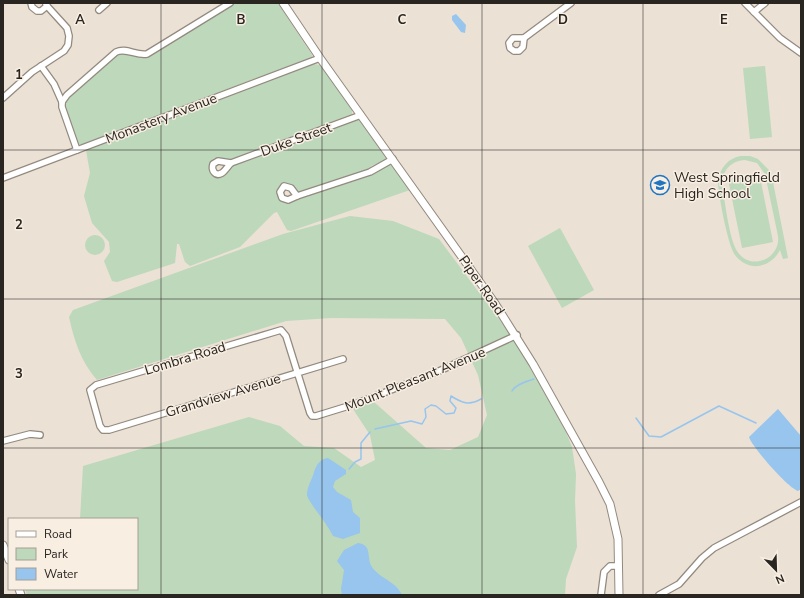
<svg xmlns="http://www.w3.org/2000/svg" width="804" height="598" viewBox="0 0 804 598" font-family="'Nunito Sans',sans-serif">
	<rect width="100%" height="100%" fill="#ebe1d5"/>
	<!-- green -->
	<g fill="#bdd8bb" fill-rule="evenodd">
		<path d="M236,3h42l34,52v2l-228,87h-5l-14,-37 1,-6 6,-7 46,-40c10,-4 20,5 30,2z"/>
		<path d="M313,64l7,1 32,44v5l-123,46 -9,-2h-6l-5,7 2,9 10,4 13,-13 125,-46 28,39 -1,2 -15,6 -1,3 -68,23h-4l-7,-8h-9l-5,8 2,7 7,4 7,-2 80,-27 18,-10 19,26 -119,41 -4,-1 -10,-18 -3,1 -34,34 -50,19 -5,-4 -6,-18h-2l-2,19 -58,19 -5,-1 -8,-20 6,-9 -1,-10 -17,-19 -8,-27 6,-23 -4,-23z"/>
		<path d="M765,66l7,71 -22,2 -7,-71z"/>
		<path d="M741,156h9l8,3 13,13 17,86 -5,1 -3,-9c-4,8 -11,14 -21,16 -9,1 -18,-3 -24,-11 -7,-9 -17,-61 -17,-74 2,-13 10,-23 23,-25zM745,160l12,3 8,11 13,62c3,23 -28,36 -41,15 -8,-13 -12,-50 -15,-66 0,-14 8,-24 23,-25z"/>
		<path d="M759,172l14,70 -31,6 -14,-69z"/>
		<path d="M350,216l43,5 46,18 77,103 49,88 7,17 4,27 -1,27 2,46 -11,32 -1,16h-538l-2,-6h112v-70h-57l3,-53 166,-49 31,9 24,20 30,2 27,19 14,-7 -5,-25 -17,-26 21,-7 52,46 24,2 28,-13 9,-22 -9,-40 -17,-37 -16,-19 -114,-1 -45,3 -189,59c-16,-18 -23,-40 -28,-63l4,-7 210,-76z"/>
		<path d="M560,228l34,62 -32,18 -34,-62z"/>
		<circle cx="95" cy="245" r="10"/>
	</g>
	<!-- water -->
	<g fill="#97c5ed">
		<path d="M456,14l10,11 -1,8 -4,-1 -9,-12v-4z"/>
		<path d="M778,409l23,27v53l-3,2c-10,-3 -46,-44 -49,-54z"/>
		<path d="M328,458l18,12v4l-11,7 -2,6 4,5 14,8 2,12 7,6v15l-17,6 -10,-3c-4,-10 -26,-36 -26,-41 0,-9 5,-15 7,-23 3,-8 6,-13 14,-14z"/>
		<path d="M358,543c15,2 8,15 14,24 8,12 24,14 30,28h-60l-1,-6 3,-19 -7,-9 7,-11z"/>
	</g>
	<g fill="none" stroke-linecap="round" stroke-linejoin="round">
		<!-- stream -->
		<g stroke="#97c5ed" stroke-width="1.5">
			<path d="M512,391c3,-6 15,-10 22,-12"/>
			<path d="M636,418l13,18 12,1 58,-31 37,17"/>
			<path d="M375,429l36,-8 11,3 4,-7 -1,-8 6,-4 5,1 10,8 8,-1 2,-5 -6,-7 1,-5c11,7 18,10 30,3"/>
			<path d="M349,469l6,-7 6,-3v-16l9,-11"/>
		</g>
		<defs>
			<g id="minor">
				<path d="M31,3l1,4 5,4h4l6,-5 -1,-2"/>
				<path d="M745,3l35,35 21,15"/>
				<path d="M99,10l8,-7"/>
				<path d="M754,12l11,-9"/>
				<path d="M513,38h11l-1,9 -4,4h-5l-4,-3 -1,-5z"/>
				<path d="M524,38l47,-35"/>
				<path d="M41,66l13,18 8,18"/>
				<path d="M3,98l29,-26 32,-21 4,-6 1,-9 -2,-8 -20,-22"/>
				<path d="M77,150l-15,-43v-5l5,-7 49,-43c10,-5 20,4 31,2l83,-51"/>
				<path d="M218,161l13,2c-3,3 -6,8 -9,10 -7,4 -11,-3 -9,-9z"/>
				<path d="M231,163l130,-48"/>
				<path d="M3,178l317,-120"/>
				<path d="M284,186l7,2 6,8 -9,4 -6,-2 -2,-6z"/>
				<path d="M297,196l73,-24 23,-13"/>
				<path d="M343,359l-234,71h-6l-3,-4 -10,-36 6,-5 185,-55 5,6 24,77 2,3h4l39,-12 82,-32 80,-37"/>
				<path d="M3,441l27,-7 10,1"/>
				<path d="M601,595l3,-23 6,-6h9"/>
				<path d="M659,595l20,-11 23,-26 12,-10 87,-46"/>
			</g>
			<g id="major">
				<path d="M283,3l37,55 174,244 39,62 66,118 11,22 8,35 1,56"/>
				<path d="M3,545l6,15"/>
				<path d="M19,589l2,6"/>
			</g>
		</defs>
		<!-- minor casing -->
		<use href="#minor" stroke="#938a7f" stroke-width="8"/>
		<!-- major casing -->
		<use href="#major" stroke="#938a7f" stroke-width="9"/>
		<!-- minor -->
		<use href="#minor" stroke="#fff" stroke-width="5.5"/>
		<!-- major -->
		<use href="#major" stroke="#fff" stroke-width="7"/>
	</g>
	<!-- grid -->
	<path fill="none" stroke="#292521" stroke-width="1" stroke-opacity="0.55" d="M161,3v592M322,3v592M482,3v592M643,3v592M3,150h798M3,299h798M3,448h798"/>
	<!-- icons -->
	<defs>
		<symbol id="school-ring" viewBox="-11 -11 22 22"><circle r="9.5" fill="#f8eee2" stroke="#1e75c3" stroke-width="1.5"/><path d="M0-5L7-2L0 1L-7-2ZM-4 1L0 2.5L4 1V4Q0 6-4 4Z" fill="#1e75c3"/></symbol>
	</defs>
	<g fill-rule="evenodd">
		<use href="#school-ring" x="649" y="174" width="22" height="22"/>
	</g>
	<g text-anchor="middle" stroke-width="3" stroke-linejoin="round" paint-order="stroke">
		<!-- street labels -->
		<g font-size="14" fill="#292521" stroke="#f8eee2">
			<text transform="translate(161 118) rotate(-21)" y="5">Monastery Avenue</text>
			<text transform="translate(296 139) rotate(-20)" y="5">Duke Street</text>
			<text transform="translate(482 285) rotate(55)" y="5">Piper Road</text>
			<text transform="translate(185 358) rotate(-17)" y="5">Lombra Road</text>
			<text transform="translate(415 379) rotate(-22)" y="5">Mount Pleasant Avenue</text>
			<text transform="translate(223 395) rotate(-17)" y="5">Grandview Avenue</text>
		</g>
		<!-- poi labels -->
		<g font-size="14" fill="#292521" stroke="#f8eee2" text-anchor="start">
			<text x="674" y="182">West Springfield<tspan x="674" dy="16">High School</tspan></text>
		</g>
	</g>
	<g font-size="13" text-anchor="middle" font-weight="bold" fill="#292521" stroke="#f8eee2" stroke-width="3" stroke-linejoin="round" paint-order="stroke">
		<text x="80" y="24">A</text>
		<text x="241" y="24">B</text>
		<text x="402" y="24">C</text>
		<text x="563" y="24">D</text>
		<text x="724" y="24">E</text>
		<text x="19" y="79">1</text>
		<text x="19" y="229">2</text>
		<text x="19" y="378">3</text>
	</g>
	<!-- border -->
	<rect width="804" height="598" fill="none" stroke="#292521" stroke-width="8"/>
	<!-- legend -->
	<rect x="8" y="518" width="130" height="72" fill="#f8eee2" stroke="#a59e95"/>
	<rect x="16" y="531" width="20" height="6" fill="#ffffff" stroke="#a59e95"/>
	<text x="44" y="538" font-size="12" fill="#292521">Road</text>
	<rect x="16" y="548" width="20" height="12" fill="#bdd8bb" stroke="#a59e95"/>
	<text x="44" y="558" font-size="12" fill="#292521">Park</text>
	<rect x="16" y="568" width="20" height="12" fill="#97c5ed" stroke="#a59e95"/>
	<text x="44" y="578" font-size="12" fill="#292521">Water</text>
	<!-- north arrow -->
	<g transform="translate(776 570) rotate(157)" stroke="#f8eee2" stroke-width="3" paint-order="stroke">
	<path d="M0-3L7 15L0 10L-7 15Z" fill="#292521"/>
	<text y="-6" font-size="11" font-weight="bold" text-anchor="middle" fill="#292521">N</text>
	</g>
</svg>
